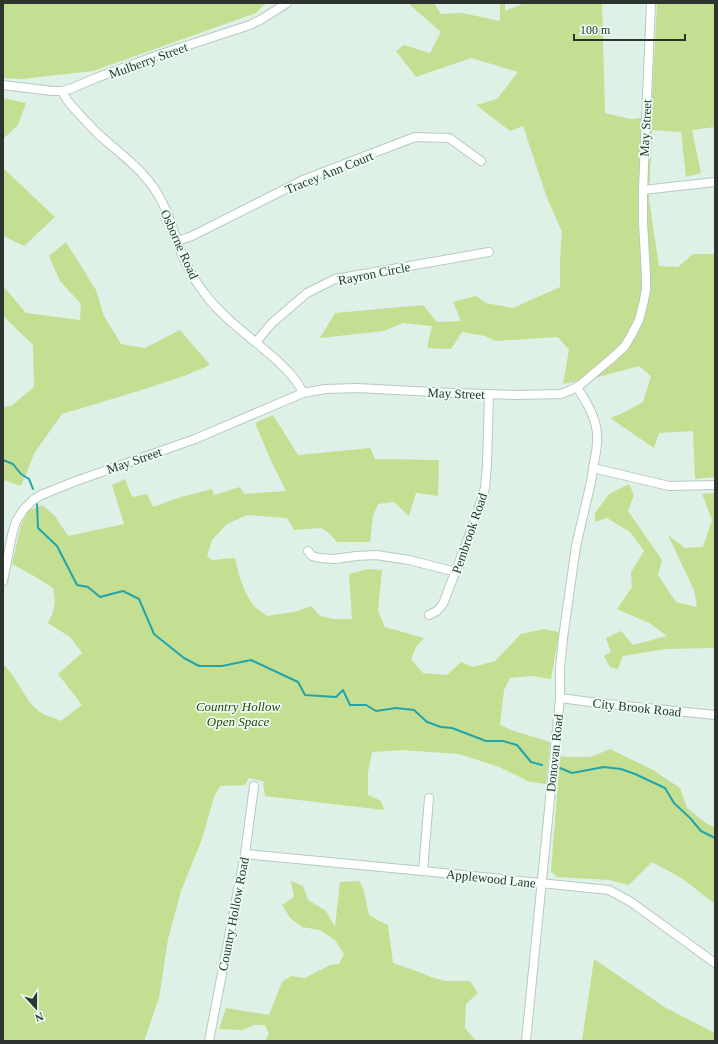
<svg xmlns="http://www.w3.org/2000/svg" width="718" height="1044" viewBox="0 0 718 1044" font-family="Georgia,serif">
	<rect width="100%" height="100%" fill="#def1e6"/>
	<!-- green -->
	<g fill="#c4de92">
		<path d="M3,3h263l-10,10 -163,58 -71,8 -19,-1z"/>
		<path d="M412,3h22l7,11 21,-1 38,8v-18h5v8l20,-8h77l3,110 26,6 20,-2 6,-114h58v124l-23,3 9,43 -15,4 -5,-45 -29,-2 -3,69 10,67 19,1 15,-13h22v173l-1,1 1,8v41l-20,2 -2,-48 -34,2 -5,15 -44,-30 11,-4 22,-12 8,-26 -12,-10 -40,11 -36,7 6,-34 -11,-13 -62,4 -11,-5 -23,-4 -11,17 -24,-1 5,-22 -29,-3 -19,8 -64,7 15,-25 88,-8 14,17 24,-1 -8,-19 23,-6 10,7 27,5 47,-21v-28l2,-27 -15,-34 -24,-72 -13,5 -34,-26 21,-6 21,-27 -47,-14 -55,19 -20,-26 8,-6 26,8 11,-21 -31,-27z"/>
		<path d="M4,98l22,5 -8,22 -15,14v-38z"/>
		<path d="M3,168l52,49 -31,29 -21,-10z"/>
		<path d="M66,242l30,48 8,26 17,28 24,4 35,-18 30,35 -26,11 -49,16 -73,22 -27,38 -14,34 -18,-6v-73l8,-1 23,-19 -1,-42 -30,-29v-30l2,2 21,25 54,7 1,-16 -21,-23 -11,-25z"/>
		<path d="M273,415l25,40 72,-7 5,11 64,1 -1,36 -22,-3 -7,23 -15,-14 -16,2 -5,12 -3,26h-33l-8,-9 -8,-5 -27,2 -7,-12 -40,-3 -20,9 -15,16 -5,16 5,4 23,-2c4,17 8,34 19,48 4,4 9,7 13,10l27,-4 17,-6 9,10 13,3h19l-3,-45 20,-5 13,1 -4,41 7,16 39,11 -8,9 -5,12 12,14 24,2 14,-13 12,5 22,-6 26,-27 23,-5 15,3 -8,47 -19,-3 -22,2 -6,12 -4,35 14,6 36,11 -4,42 -16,-2 -31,-15 -40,-13 -58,-4 -29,2 -4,20v23l13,6 3,9 -119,-14 -2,-13 3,-1 -17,-4 -4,7 -25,1 -6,11 -12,42 -21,52 -13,48 -9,59 -15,43h-140l-1,-377c14,13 20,33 34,46 6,5 17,8 24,11l21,-16 -24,-31 24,-21 -12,-16 -22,-14c7,-13 8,-21 5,-35l-19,-12 -22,-12 9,-39 7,-14 14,-6 13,11 13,20 56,-12 -12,-39 13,-6 7,18 15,-3 6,13 28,-10 31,-8 2,6 26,-8 4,7 42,-3 -14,-28 -17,-40z"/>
		<path d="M629,484l5,11 -6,16 34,49 -4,15 18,27 21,5 -3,-17 -26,-55 17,13 18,-1 9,-27 -10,-26 13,-1v155l-50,1 -42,7 -5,13 -8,-2 -6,-11 7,-4 -5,-14 15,-7 12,14 34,-9 -16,-12 -34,-15 15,-22 -1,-15 13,-21 -14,-19 -23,-14 -12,4v-9l14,-19z"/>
		<path d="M610,749l43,21 27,18 7,20 20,16 8,3v77l-32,-25 -31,-17 -23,23 -19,-5 -53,-3 -6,-6 9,-115 7,1h24z"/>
		<path d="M291,881l12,5 5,14 18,11 9,16 5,-45 19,-1 4,7 6,27 10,6 9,4 5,38 26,9 12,5 14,4h25l8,12 -12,11 -1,24 11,13h-211l4,-7 -4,-9h-11l-12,5 -23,-1 7,-21 43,7 13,-33 9,-6 14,2 25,-13 9,-1 5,-10 -9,-14 -15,-10 -18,-3 -12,-9 -8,-13 12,-8z"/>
		<path d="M594,959l72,49 49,25v4l-2,4h-131z"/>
	</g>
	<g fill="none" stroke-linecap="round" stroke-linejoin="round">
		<!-- stream -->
		<g stroke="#21a5ab" stroke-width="2">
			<path d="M3,460l10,4 8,10 8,5 4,10"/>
			<path d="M37,504l1,24 19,18 20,39 11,2 12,10 23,-6 16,8 15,35 30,24 15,8h23l29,-6 47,22 7,13 31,2 7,-7 7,15h16l10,6 20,-3 18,2 13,12 14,5 11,1 34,13h17l14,4 14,17 11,3"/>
			<path d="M560,768l12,5 32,-6 17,2 14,5 30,14 9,15 16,15 11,13 14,7"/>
		</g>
		<defs>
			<g id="minor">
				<path d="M3,85l49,6h10l8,-2 26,-11 65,-24 89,-29 12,-6 25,-16"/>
				<path d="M62,91c4,10 11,16 18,24 8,8 15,17 24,24 14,13 30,24 42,39 13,14 21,33 27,51 4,9 6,19 10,28 6,13 13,26 22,37 18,24 44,42 67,62 12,11 24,22 31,37"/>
				<path d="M643,190l72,-8"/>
				<path d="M177,241l15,-5 111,-56 112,-43 34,1 32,23"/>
				<path d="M256,342l16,-19 35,-30 28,-14 154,-27"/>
				<path d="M577,387c9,15 20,31 20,49 1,10 -2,21 -4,32l76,18 46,-1"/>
				<path d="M308,551l4,5 7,2 16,1 21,-3 20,-1 33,5 47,12"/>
				<path d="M3,581l9,-46 4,-14 8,-12 9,-9 8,-5 35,-14 119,-42 108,-46 22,-4 32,-1 95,5 65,2 44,-1 10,-4 9,-5 32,-27 13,-12 8,-14 6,-12 4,-15 3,-15v-15l-3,-53v-32l8,-187"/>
				<path d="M429,615l8,-4 6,-7 28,-73 7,-20 7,-23 2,-23 2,-71"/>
				<path d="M560,698l38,5 117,12"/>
				<path d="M245,854l178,17 186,19 22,12 84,61"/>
				<path d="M423,871l6,-73"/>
				<path d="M209,1041l36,-187 9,-68"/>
				<path d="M526,1041l34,-343v-30l3,-30 13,-92 15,-64 2,-14"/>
			</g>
		</defs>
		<!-- minor casing -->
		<use href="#minor" stroke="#b7cabf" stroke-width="10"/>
		<!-- minor -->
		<use href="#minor" stroke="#fff" stroke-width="8"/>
	</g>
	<g text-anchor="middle" stroke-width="3.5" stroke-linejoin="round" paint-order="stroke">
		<!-- street labels -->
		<g font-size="13" fill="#2d3430" stroke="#ebfef4">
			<text transform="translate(148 60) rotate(-20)" y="5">Mulberry Street</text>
			<text transform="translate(645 128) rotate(-87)" y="5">May Street</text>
			<text transform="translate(329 172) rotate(-22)" y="5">Tracey Ann Court</text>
			<text transform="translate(180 244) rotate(66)" y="5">Osborne Road</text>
			<text transform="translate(374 273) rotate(-11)" y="5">Rayron Circle</text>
			<text transform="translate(456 393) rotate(2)" y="5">May Street</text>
			<text transform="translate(134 460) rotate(-19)" y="5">May Street</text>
			<text transform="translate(469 533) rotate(-71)" y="5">Pembrook Road</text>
			<text transform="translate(637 707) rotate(6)" y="5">City Brook Road</text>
			<text transform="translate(554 753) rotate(-84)" y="5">Donovan Road</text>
			<text transform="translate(491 878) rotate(6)" y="5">Applewood Lane</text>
			<text transform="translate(233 914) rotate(-79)" y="5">Country Hollow Road</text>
		</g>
		<!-- park labels -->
		<g font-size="13" font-style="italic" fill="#324107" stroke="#ebfef4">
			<text x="238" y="711">Country Hollow<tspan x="238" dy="15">Open Space</tspan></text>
		</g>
	</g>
	<!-- border -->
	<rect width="718" height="1044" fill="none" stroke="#2d3430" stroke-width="8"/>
	<!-- north arrow -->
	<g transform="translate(36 1008) rotate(159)" stroke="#ebfef4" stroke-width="3" paint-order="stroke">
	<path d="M0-3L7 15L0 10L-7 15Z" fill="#2d3430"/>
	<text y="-6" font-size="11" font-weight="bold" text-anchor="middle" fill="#2d3430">N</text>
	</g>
	<!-- scale -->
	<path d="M574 34v6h111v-6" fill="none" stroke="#2d3430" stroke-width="2"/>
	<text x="580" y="34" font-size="12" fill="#2d3430" stroke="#ebfef4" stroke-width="3" paint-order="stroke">100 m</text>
</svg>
